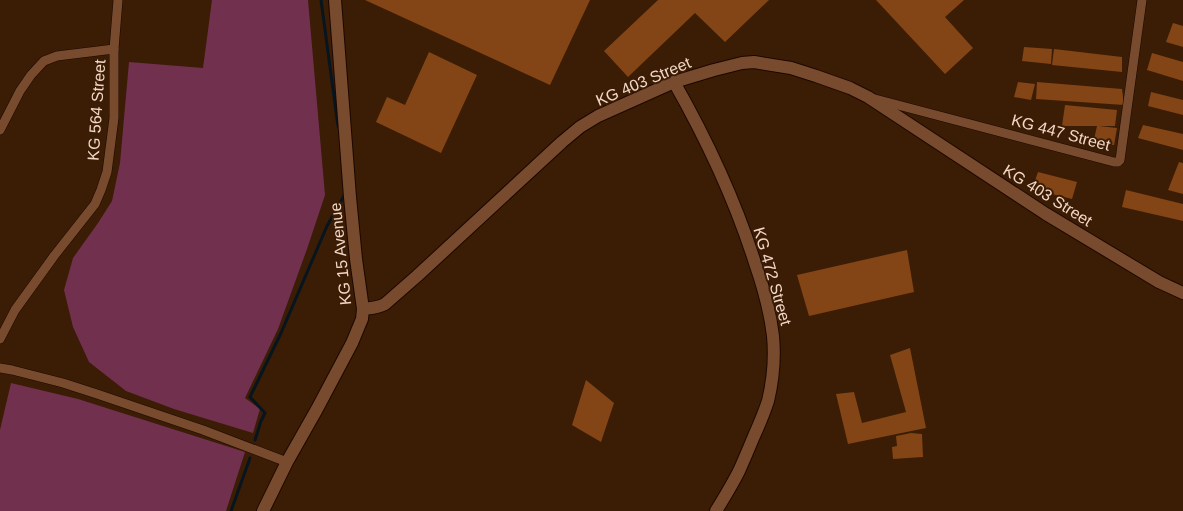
<svg xmlns="http://www.w3.org/2000/svg" width="1183" height="511" viewBox="0 0 1183 511" font-family="Arial,sans-serif">
	<rect width="100%" height="100%" fill="#3b1c05"/>
	<!-- green -->
	<g fill="#72304f">
		<path d="M212,0h96l17,195 -18,54 -29,80 -33,69 15,11 -7,24 -79,-24 -48,-18 -37,-29 -16,-35 -9,-37 9,-32 25,-35 14,-22 8,-38 9,-101 74,6z"/>
		<path d="M11,383l67,16 167,53 -19,59h-226v-81z"/>
	</g>
	<g fill="none" stroke-linecap="round" stroke-linejoin="round">
		<!-- stream -->
		<g stroke="#07161e" stroke-width="3">
			<path d="M321,0l17,126"/>
			<path d="M255,440l6,-19 4,-8 -15,-16 31,-64 46,-107 18,-32v-3"/>
			<path d="M231,511l19,-53"/>
		</g>
	</g>
	<!-- building -->
	<g fill="#834515">
		<path d="M365,0h225l-40,85z"/>
		<path d="M658,0h111l-44,42 -30,-29 -67,64 -24,-26z"/>
		<path d="M876,0h88l-19,17 28,31 -28,26z"/>
		<path d="M1173,23l10,3v21l-17,-5z"/>
		<path d="M1024,47l28,2 -1,15 -29,-3z"/>
		<path d="M1054,49l68,8v15l-70,-7z"/>
		<path d="M429,52l48,23 -36,78 -65,-31 11,-25 18,8z"/>
		<path d="M1152,53l31,9v19l-36,-11z"/>
		<path d="M1018,82l17,2 -4,16 -17,-3z"/>
		<path d="M1037,82l85,7 2,16 -88,-6z"/>
		<path d="M1151,92l32,8v15l-35,-9z"/>
		<path d="M1065,105l52,5 -2,16h-16l18,2 -3,17 -21,-1 4,-18h-35z"/>
		<path d="M1143,125l40,9v16l-45,-12z"/>
		<path d="M1179,162l4,1v31l-15,-4z"/>
		<path d="M1038,172l39,10 -5,17 -40,-10z"/>
		<path d="M1126,190l57,14v17l-61,-14z"/>
		<path d="M907,250l7,42 -105,24 -12,-41z"/>
		<path d="M910,348l16,80 -78,16 -12,-50 18,-2 8,31 44,-11 -16,-57z"/>
		<path d="M586,380l28,23 -13,39 -29,-17z"/>
		<path d="M911,433l11,1 1,23 -30,2 -1,-12 5,-1 -1,-10z"/>
	</g>
	<g fill="none" stroke-linecap="round" stroke-linejoin="round">
		<defs>
			<g id="street">
				<path d="M875,99l239,63h4l2,-2 22,-160"/>
				<path d="M0,130l20,-39 11,-16 13,-14 13,-5 57,-7"/>
				<path d="M0,339l15,-29 39,-54 41,-52 6,-14 6,-18 7,-54v-69l4,-49"/>
				<path d="M0,368l12,2 51,13 34,11 106,36 84,32"/>
			</g>
			<g id="secondary">
				<path d="M674,82c33,58 61,118 81,181 8,23 15,48 18,73 2,21 0,44 -5,65 -4,12 -9,24 -14,35 -5,12 -10,24 -15,35 -7,14 -15,27 -23,40"/>
				<path d="M363,309c8,-1 15,-1 22,-5l32,-28 145,-134 18,-15 18,-11 76,-34 40,-12 28,-7 12,-1 37,6 25,8 34,12 18,9 178,117 113,68 24,11"/>
				<path d="M263,511l24,-49 30,-53 35,-66 10,-24 1,-10 -7,-50 -6,-62 -15,-197"/>
			</g>
		</defs>
		<!-- street casing -->
		<use href="#street" stroke="#1c0800" stroke-width="10"/>
		<!-- secondary casing -->
		<use href="#secondary" stroke="#1c0800" stroke-width="14"/>
		<!-- street -->
		<use href="#street" stroke="#784b2e" stroke-width="9"/>
		<!-- secondary -->
		<use href="#secondary" stroke="#784b2e" stroke-width="12"/>
	</g>
	<g text-anchor="middle" stroke-width="4" stroke-linejoin="round" paint-order="stroke">
		<!-- street labels -->
		<g font-size="16" fill="#f3d8c7" stroke="#3b1c05">
			<text transform="translate(643 81) rotate(-23)" y="6">KG 403 Street</text>
			<text transform="translate(96 110) rotate(-86)" y="6">KG 564 Street</text>
			<text transform="translate(1061 132) rotate(15)" y="6">KG 447 Street</text>
			<text transform="translate(1048 195) rotate(32)" y="6">KG 403 Street</text>
			<text transform="translate(340 254) rotate(-96)" y="6">KG 15 Avenue</text>
			<text transform="translate(773 276) rotate(74)" y="6">KG 472 Street</text>
		</g>
	</g>
</svg>
